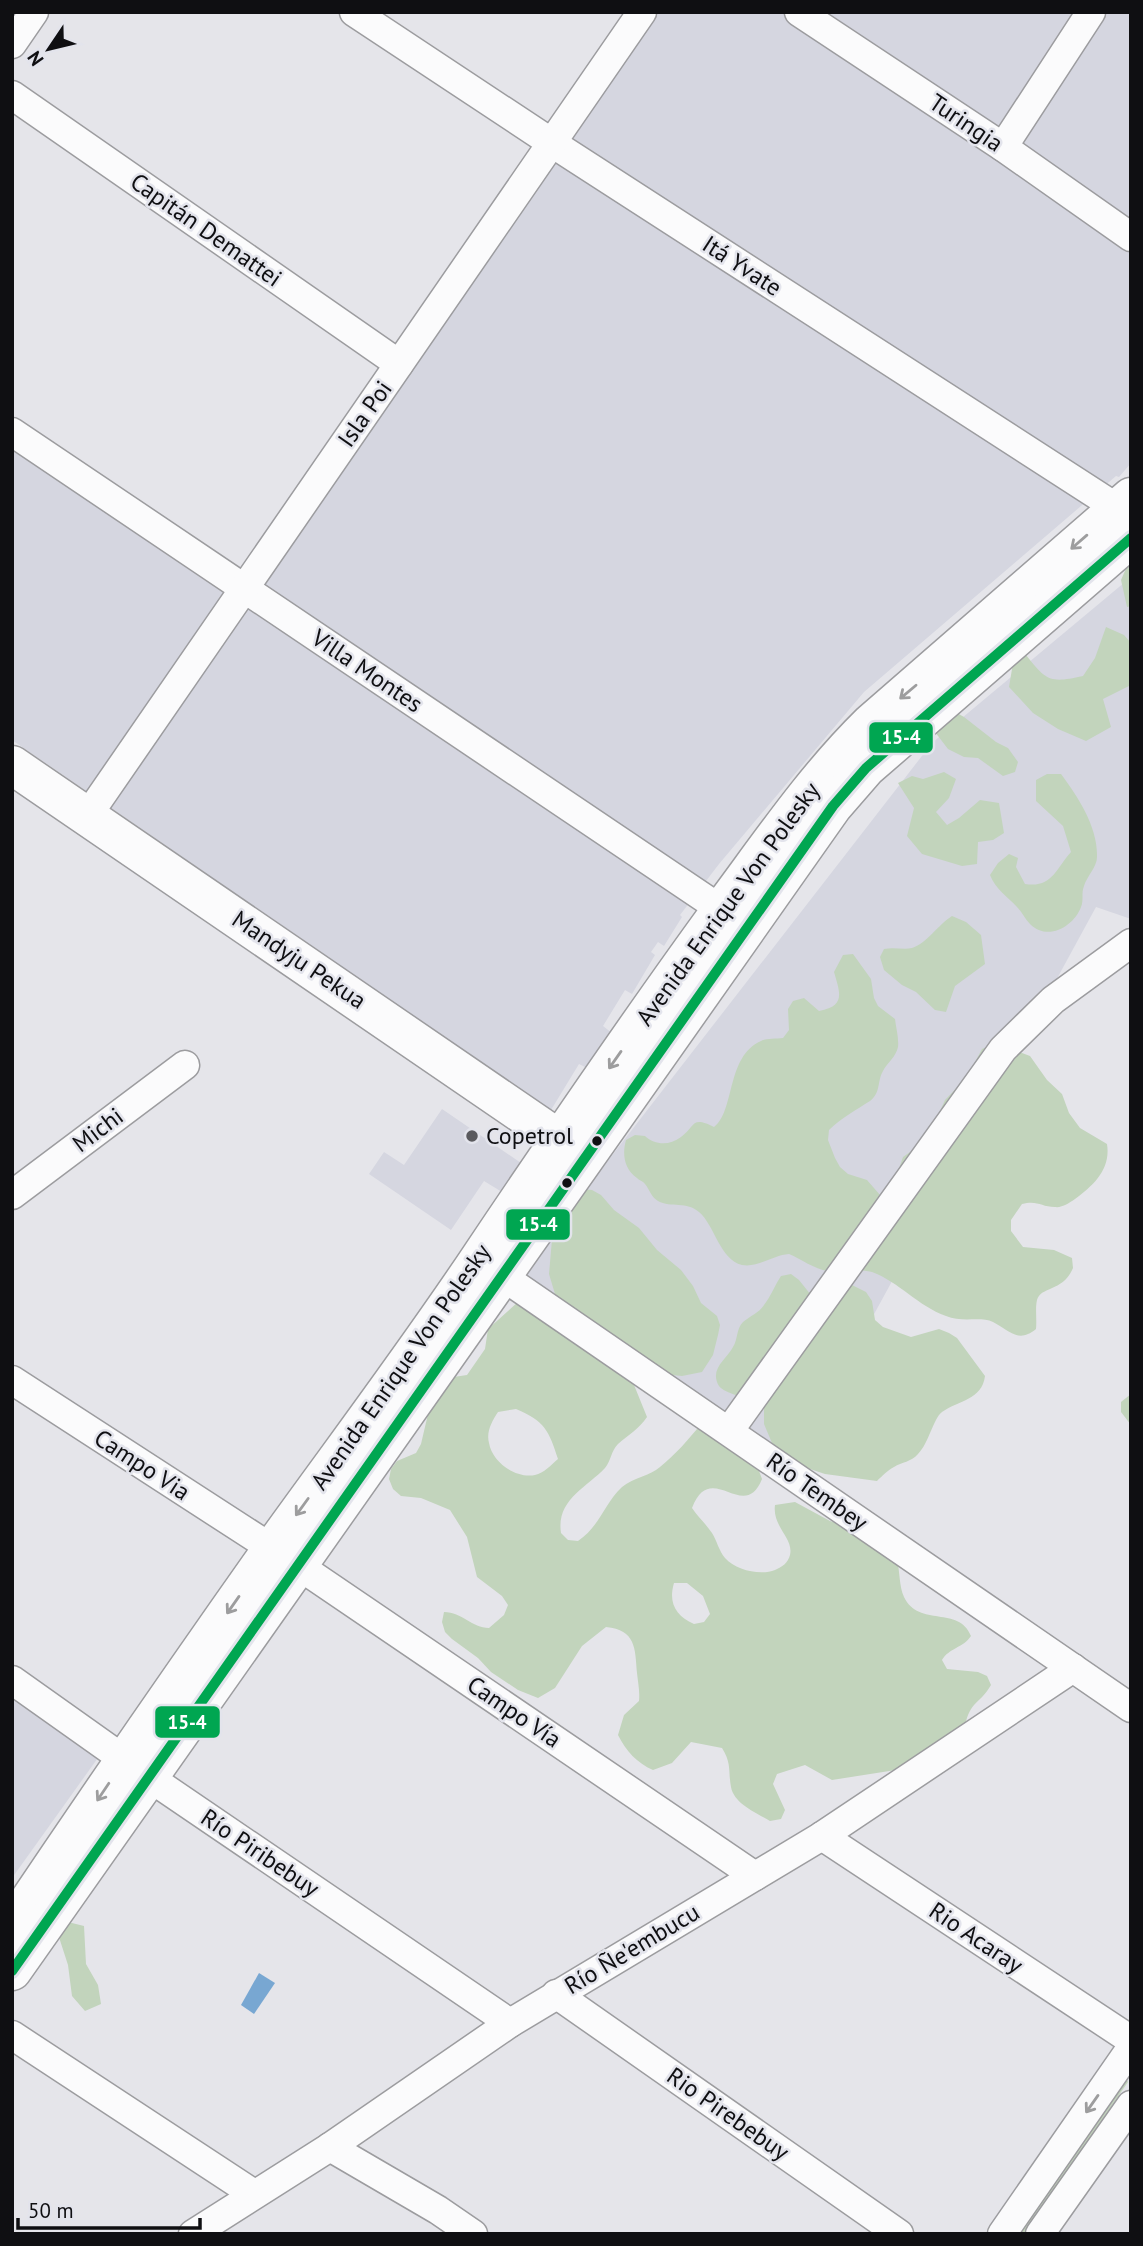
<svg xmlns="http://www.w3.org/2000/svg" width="1143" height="2246" viewBox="0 0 1143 2246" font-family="'PT Sans',sans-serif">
	<rect width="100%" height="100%" fill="#e5e5ea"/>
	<!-- built -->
	<g fill="#d5d6e0">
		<path d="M648,12h483v451l-12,14 -3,-1 -252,216 -145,172 -39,51 2,2 -18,29 -6,-4 -7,10 4,3 -23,39 -7,-4 -22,36 9,7 -23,36 -10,-5 -28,46 -539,-370v-307l238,164z"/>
		<path d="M1131,577v342l-35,-12 -314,576 -272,-196 422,-544z"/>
		<path d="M442,1109l79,54 -19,29 -18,-11 -33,49 -82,-56 15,-22 20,13z"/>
		<path d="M12,1670l98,71 -98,137z"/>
	</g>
	<!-- green -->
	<g fill="#c2d4bc" fill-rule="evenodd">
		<path d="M1131,557v49l-4,1 -6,-27z"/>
		<path d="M1106,627l18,8 7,8v42l-28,14 8,28 -25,14 -28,-12 -25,-16 -24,-26 4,-24 13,-8c21,27 25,28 57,21l12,-18z"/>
		<path d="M950,709l14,8 32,25 12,6 10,14 -3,10 -12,4 -25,-18 -14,-1 -16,-8 -13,-17z"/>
		<path d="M944,772l12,7 -7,19 -13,14 11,13 12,-7 21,-18 19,3 5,30 -11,7 -15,2 -1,22 -15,2 -40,-12 -15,-18 7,-28 -16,-25 14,-7 11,3z"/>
		<path d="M1047,774h14c17,23 37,53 36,83 0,10 -10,19 -13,29 -3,7 0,14 -3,21 -7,19 -33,35 -51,17 -5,-5 -8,-12 -13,-17 -10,-11 -21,-17 -27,-32l8,-12 11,-9 9,4 -2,9 9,17c27,4 30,-14 46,-32l-8,-26 -27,-25v-21z"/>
		<path d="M952,916l14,6 15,13 4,29 -30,22 -9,26 -11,-2 -19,-18 -14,-7 -18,-15 -4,-13 4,-8c10,-2 20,1 28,-1 14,-4 27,-24 40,-32z"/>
		<path d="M853,954l18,25 3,19 4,8 17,13c1,9 4,19 3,28 -2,10 -11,16 -15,24 -6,10 -2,22 -13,30 -14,9 -29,17 -41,29l-1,10 7,18 5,9 8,7 19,6 20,23 16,-46 17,-12 12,-16 13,-29 22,-23 15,-28 9,-4h10l29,11 17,24 15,14 7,19 11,15 27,16c4,25 -13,41 -32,55 -6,4 -13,9 -20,8 -14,0 -17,-7 -33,-3l-11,16v11l12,16 31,3 18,8 1,10c-10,24 -32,18 -36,32 -2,9 0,19 -1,29 -18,15 -27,1 -43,-7 -12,-6 -31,1 -47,-6 -28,-10 -47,-34 -74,-44 -14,-4 -30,0 -44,-1 -14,-2 -27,-12 -39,-17 -16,1 -31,14 -47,11 -22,-5 -28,-41 -43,-53 -12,-11 -28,-4 -41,-11 -7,-4 -8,-11 -13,-17 -3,-4 -4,-2 -8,-6 -13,-9 -15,-24 -11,-38l9,-5 10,1c10,9 24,10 36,1 14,-10 10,-22 33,-10 21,-15 12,-71 47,-86 5,-3 15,-2 22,-3l6,-8 -1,-21 5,-8 11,-3 15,13c27,-5 21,-18 15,-39l9,-17z"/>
		<path d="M582,1189l10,1 9,5 13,15 25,18 18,22 24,20 12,16 8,17 16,13 3,9 -2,10 -5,20 -11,17 -20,4 -10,-1 -114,-71 -9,-30 4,-46z"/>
		<path d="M791,1274l8,6 12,15 37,-12 18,9 6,9 3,19 8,7 28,10 28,-8 10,4 8,5 28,38c-3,24 -26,24 -43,36 -9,7 -13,31 -24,42 -7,8 -16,8 -24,13 -6,3 -12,9 -17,14l-52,-7 -30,-10 -23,-21 -8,-19v-20c-11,-4 -41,-11 -45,-18 -10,-17 7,-26 14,-39 5,-8 3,-18 10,-25 7,-6 16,-9 21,-17 7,-9 11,-20 17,-29z"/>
		<path d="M519,1301l113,79 15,37c-8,12 -19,18 -29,27 -7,7 -7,17 -13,24 -19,20 -49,32 -44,65l7,7 10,1c22,-15 26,-37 44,-54 12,-10 28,-11 38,-20 15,-12 29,-28 41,-43l54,36 7,19c-18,45 -51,-21 -70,29 6,9 14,16 20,25 5,8 7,18 13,25 11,12 35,18 50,12 7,-3 13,-7 15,-15 4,-17 -18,-28 -15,-50l20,-3 35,19 19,6 48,32c3,13 2,27 7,38 15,31 55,8 67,39 -8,12 -22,12 -29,24l5,9 31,3 9,4 4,9c-11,19 -21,16 -26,41l-63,43 -70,11 -27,-15 -28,9 -4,10 12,26 -4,9 -11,2c-13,-8 -36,-17 -39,-34 -3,-16 1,-23 -9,-39l-31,-6 -19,21 -19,7c-16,-7 -27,-19 -35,-35l6,-20 15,-14c1,-10 -1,-18 -2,-28 -2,-25 -1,-43 -31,-46l-24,19 -27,42 -17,10 -20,-8 -27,-18 -13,-14 -26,-19 -7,-7 -3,-10 2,-10c18,0 28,16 45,16l15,-13 4,-10 -6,-9 -25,-19 -10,-40 -17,-27 -29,-12 -20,-2 -8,-7 -4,-10 2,-10 6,-8 19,-8 5,-9 7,-30 19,-36 20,-3 18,-26 3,-20zM516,1409c29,12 33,22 42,50 -7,6 -14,14 -23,16 -19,4 -43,-13 -46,-32 -3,-11 3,-22 9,-31zM674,1583h13l16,13 7,18 -6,8 -10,2c-18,-8 -26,-21 -20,-41z"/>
		<path d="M1131,1394v31l-10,-13v-10z"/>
		<path d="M68,1922l16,4 2,38 12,21 3,19 -16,7 -13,-15 -4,-31 -11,-34z"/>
		<path d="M1126,2078l2,4 -105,152h-8z"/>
	</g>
	<!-- water -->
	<path fill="#78a7d2" d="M259,1973l16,10 -21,31 -13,-9z"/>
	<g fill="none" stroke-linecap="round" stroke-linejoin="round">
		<defs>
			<g id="street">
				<path d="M354,12l198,131 579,374"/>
				<path d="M799,12l204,135 128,90"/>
				<path d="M12,44l22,-32"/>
				<path d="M12,95l387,269"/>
				<path d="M1003,147l88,-135"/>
				<path d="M12,432l710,478"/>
				<path d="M88,815l554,-803"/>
				<path d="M12,1195l173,-130"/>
				<path d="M502,1276l629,432"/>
				<path d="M12,1380l287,186 456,310"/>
				<path d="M729,1431l274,-382 50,-49 78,-57"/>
				<path d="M12,1680l138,98 360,245"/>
				<path d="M822,1836l309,204"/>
				<path d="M556,1994l343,240"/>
				<path d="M12,2035l242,159"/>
				<path d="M330,2147l108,63 35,24"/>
				<path d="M193,2234l137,-87 180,-124 312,-187 251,-168"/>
				<path d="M1002,2234l129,-186"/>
				<path d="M1040,2234l91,-129"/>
			</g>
			<path id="secondary" d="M12,765l573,392"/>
			<g id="primary">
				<path d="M12,1926c86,-128 173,-254 262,-380 69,-96 141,-191 207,-290 80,-119 161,-238 246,-354 46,-62 89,-125 144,-179l260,-226"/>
				<path d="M12,1971l821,-1165 33,-38 265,-230"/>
			</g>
		</defs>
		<!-- street casing -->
		<use href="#street" stroke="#9c9c9f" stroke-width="31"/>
		<!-- secondary casing -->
		<use href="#secondary" stroke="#9c9c9f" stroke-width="41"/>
		<!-- primary casing -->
		<use href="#primary" stroke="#9c9c9f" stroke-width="41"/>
		<!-- street -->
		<use href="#street" stroke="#fbfbfc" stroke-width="28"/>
		<!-- secondary -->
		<use href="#secondary" stroke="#fbfbfc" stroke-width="38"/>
		<!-- primary -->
		<use href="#primary" stroke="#fbfbfc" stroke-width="38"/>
		<defs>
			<path id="bus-1" d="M12,1971l821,-1165 33,-38 265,-230"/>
		</defs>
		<!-- bus-1 casing -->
		<use href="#bus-1" stroke="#e3e4ec" stroke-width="16"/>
		<!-- bus-1 -->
		<use href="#bus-1" stroke="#00a651" stroke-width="10"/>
	</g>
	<!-- one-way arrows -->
	<defs><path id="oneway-shaft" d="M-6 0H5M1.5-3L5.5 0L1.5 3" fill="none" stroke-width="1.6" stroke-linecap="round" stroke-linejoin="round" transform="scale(1.75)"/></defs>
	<g stroke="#9d9d9e">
		<use href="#oneway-shaft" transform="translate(1079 542) rotate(139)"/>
		<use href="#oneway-shaft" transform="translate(908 692) rotate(140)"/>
		<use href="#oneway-shaft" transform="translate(615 1060) rotate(125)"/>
		<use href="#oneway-shaft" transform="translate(302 1507) rotate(126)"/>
		<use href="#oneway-shaft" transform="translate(233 1605) rotate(125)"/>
		<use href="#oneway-shaft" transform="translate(103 1792) rotate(124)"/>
		<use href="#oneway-shaft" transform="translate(1092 2104) rotate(125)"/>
	</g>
	<!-- markers -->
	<circle fill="#5a5a5e" stroke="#e3e4ec" stroke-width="2.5" cx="472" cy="1136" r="7"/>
	<g fill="#0f0f12" stroke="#e3e4ec" stroke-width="2.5">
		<circle cx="597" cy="1141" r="6"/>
		<circle cx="567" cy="1183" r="6"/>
	</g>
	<g text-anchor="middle" stroke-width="5" stroke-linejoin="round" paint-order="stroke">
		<!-- street labels -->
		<g font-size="24" fill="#0f0f12" stroke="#e3e4ec">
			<text transform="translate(966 123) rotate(34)" y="8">Turingia</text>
			<text transform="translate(206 230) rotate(35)" y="8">Capitán Demattei</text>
			<text transform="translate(742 266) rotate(33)" y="8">Itá Yvate</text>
			<text transform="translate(365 414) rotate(-55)" y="8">Isla Poi</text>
			<text transform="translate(367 671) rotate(34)" y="8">Villa Montes</text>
			<text transform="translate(728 904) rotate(-54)" y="8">Avenida Enrique Von Polesky</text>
			<text transform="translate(299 960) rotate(34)" y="8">Mandyju Pekua</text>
			<text transform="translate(98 1130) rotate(-37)" y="8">Michi</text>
			<text transform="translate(401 1367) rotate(-55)" y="8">Avenida Enrique Von Polesky</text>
			<text transform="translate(142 1465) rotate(33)" y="8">Campo Via</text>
			<text transform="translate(817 1492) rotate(35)" y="8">Río Tembey</text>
			<text transform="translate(514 1712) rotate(34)" y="8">Campo Vía</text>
			<text transform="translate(260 1853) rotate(34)" y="8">Río Piribebuy</text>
			<text transform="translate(976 1938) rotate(34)" y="8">Rio Acaray</text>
			<text transform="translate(632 1949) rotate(-31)" y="8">Río Ñe'embucu</text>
			<text transform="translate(728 2114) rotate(35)" y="8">Rio Pirebebuy</text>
		</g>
		<!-- poi labels -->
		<g font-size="24" fill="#0f0f12" stroke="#e3e4ec" text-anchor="start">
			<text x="486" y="1144">Copetrol</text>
		</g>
	</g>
	<g stroke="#e3e4ec" stroke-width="2.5">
		<rect x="868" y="721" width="66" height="33" rx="7" fill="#00a651"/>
		<rect x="505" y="1208" width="66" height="33" rx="7" fill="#00a651"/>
		<rect x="154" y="1705" width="67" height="34" rx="7" fill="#00a651"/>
	</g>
	<g font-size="19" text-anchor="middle" font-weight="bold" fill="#fff">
		<text x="901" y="744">15-4</text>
		<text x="538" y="1231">15-4</text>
		<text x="187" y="1729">15-4</text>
	</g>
	<!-- border -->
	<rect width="1143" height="2246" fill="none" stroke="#0f0f12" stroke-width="28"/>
	<!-- north arrow -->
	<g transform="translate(49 49) rotate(235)" stroke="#e3e4ec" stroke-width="5" paint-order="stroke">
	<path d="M0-5L12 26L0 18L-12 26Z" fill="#0f0f12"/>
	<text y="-10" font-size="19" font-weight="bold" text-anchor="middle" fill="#0f0f12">N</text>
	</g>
	<!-- scale -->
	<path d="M18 2218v10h182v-10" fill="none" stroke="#0f0f12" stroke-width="3.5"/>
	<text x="28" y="2218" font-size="21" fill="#0f0f12" stroke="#e3e4ec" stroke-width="5" paint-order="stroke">50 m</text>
</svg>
